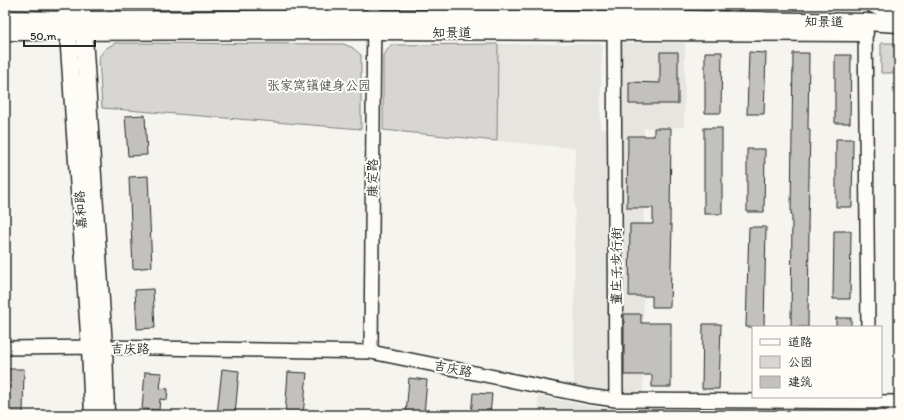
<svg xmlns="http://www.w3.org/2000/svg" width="904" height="420" viewBox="0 0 904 420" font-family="Itim,'LXGW WenKai TC',sans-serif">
	<rect width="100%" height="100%" fill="#f5f4ef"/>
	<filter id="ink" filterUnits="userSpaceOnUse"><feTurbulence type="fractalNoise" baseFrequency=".025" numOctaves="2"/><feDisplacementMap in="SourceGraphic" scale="8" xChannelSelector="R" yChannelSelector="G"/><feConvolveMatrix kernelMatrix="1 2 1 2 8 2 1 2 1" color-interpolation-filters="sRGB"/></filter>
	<g filter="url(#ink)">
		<!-- built -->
		<g fill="#e6e5e0">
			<path d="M392,5h370l-5,7 -361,-2z"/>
			<path d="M621,43h64l-1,84 -40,1 -1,267 -22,-1 -47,-9 1,-237 -78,-7 1,-97h104l-2,85h20z"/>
			<path d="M538,396l83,16h57v3h-140z"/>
		</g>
		<!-- green -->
		<g fill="#d7d6d2" stroke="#81807e">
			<path d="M115,43l229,1 9,4 8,7v74l-259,-21 -3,-51 6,-8z"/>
			<path d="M881,43h18v33l-6,-3h-12z"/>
			<path d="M498,44l-1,97 -114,-11v-74l8,-11z"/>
		</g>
		<!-- building -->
		<g fill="#c2c1be" stroke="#2b2b2b">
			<path d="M660,52h18v52h-49v-22l31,1z"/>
			<path d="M705,52h17l-1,61h-16z"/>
			<path d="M749,52l17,1 -2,61h-17z"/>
			<path d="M793,53h16l-1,76h2l-2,99h1l-1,99h-17l1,-113h-1z"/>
			<path d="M835,55h16l-1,68h-15z"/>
			<path d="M145,115l2,40 -19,1 -3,-40z"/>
			<path d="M654,128h17l-1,97h2l-2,82h-18v-11h-23l1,-72h23v-16h-26l1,-72h26z"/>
			<rect x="704" y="128" width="18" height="86"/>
			<path d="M836,139h17l-1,68h-16z"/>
			<path d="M747,149h18l-1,63h-17z"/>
			<path d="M148,176l4,91 -19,2 -4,-92z"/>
			<path d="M749,227h17l-2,100h-18z"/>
			<path d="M834,231h17l-1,68h-17z"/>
			<path d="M153,289l2,39 -18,1 -2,-39z"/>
			<path d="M624,314h17v9h30v64h-19v-12h-28z"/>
			<rect x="836" y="318" width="15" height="9"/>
			<path d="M703,324h18l-2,65h-17z"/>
			<path d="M7,369h17l-1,46h-17z"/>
			<path d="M222,369l17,2 -4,44h-18z"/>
			<path d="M145,372l17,1 -2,15 8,1 -1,11 -7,-1 -1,11 -17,-1z"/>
			<path d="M288,372l19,1 -4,42h-18z"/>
			<path d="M409,378l18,2 -3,35h-18z"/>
			<path d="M473,393l19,1 -2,21h-19z"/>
		</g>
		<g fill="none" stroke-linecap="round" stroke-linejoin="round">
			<defs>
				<g id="minor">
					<path d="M614,23l2,377"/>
					<path d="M865,23l3,304"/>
					<path d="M5,348l99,-1 267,5 217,44 28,4 283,2"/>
					<path d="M371,352l3,-347"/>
				</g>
				<g id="major">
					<path d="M66,5l24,343 3,67"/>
					<path d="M82,5l22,342 2,68"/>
					<path d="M874,5l25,11"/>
					<path d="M5,19l78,1 290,-2 317,1 175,3 34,2"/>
					<path d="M5,32l368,-1 492,2"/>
				</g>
			</defs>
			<!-- minor casing -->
			<use href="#minor" stroke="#2b2b2b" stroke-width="16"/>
			<!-- major casing -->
			<use href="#major" stroke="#2b2b2b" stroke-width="19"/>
			<!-- minor -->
			<use href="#minor" stroke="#fdfcf7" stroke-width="13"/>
			<!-- major -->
			<use href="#major" stroke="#fdfcf7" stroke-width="16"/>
		</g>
	</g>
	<g text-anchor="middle" stroke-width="4" stroke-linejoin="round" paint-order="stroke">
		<!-- street labels -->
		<g font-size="13" fill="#2b2b2b" stroke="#fdfcf7">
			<text transform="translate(824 21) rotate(1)" y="5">知景道</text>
			<text x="452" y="37">知景道</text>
			<text transform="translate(372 178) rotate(-90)" y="5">康定路</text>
			<text transform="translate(80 210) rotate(-94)" y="5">嘉和路</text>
			<text transform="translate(616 266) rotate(-90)" y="5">董庄子步行街</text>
			<text transform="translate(130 348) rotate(1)" y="5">吉庆路</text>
			<text transform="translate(453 368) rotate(11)" y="5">吉庆路</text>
		</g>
		<!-- park labels -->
		<g font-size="13" fill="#565655" stroke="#fdfcf7">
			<text x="319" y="90">张家窝镇健身公园</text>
		</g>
	</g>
	<!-- margin -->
	<rect width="904" height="420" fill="none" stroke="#fdfcf7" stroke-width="20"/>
	<rect x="10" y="10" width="884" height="400" fill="none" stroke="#2b2b2b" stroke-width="1.5" filter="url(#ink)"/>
	<!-- legend -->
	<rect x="752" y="326" width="130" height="72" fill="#fdfcf7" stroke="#a9a8a5"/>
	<rect x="760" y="339" width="20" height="6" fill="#fdfcf7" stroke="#a9a8a5"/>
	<text x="788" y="346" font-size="12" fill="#2b2b2b">道路</text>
	<rect x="760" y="356" width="20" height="12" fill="#d7d6d2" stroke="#a9a8a5"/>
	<text x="788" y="366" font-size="12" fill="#2b2b2b">公园</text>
	<rect x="760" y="376" width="20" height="12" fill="#c2c1be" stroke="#a9a8a5"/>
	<text x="788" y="386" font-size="12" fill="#2b2b2b">建筑</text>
	<!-- scale -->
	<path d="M24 40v6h71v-6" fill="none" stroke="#2b2b2b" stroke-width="2"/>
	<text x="30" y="40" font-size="12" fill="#2b2b2b" stroke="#fdfcf7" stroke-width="3" paint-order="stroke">50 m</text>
</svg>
